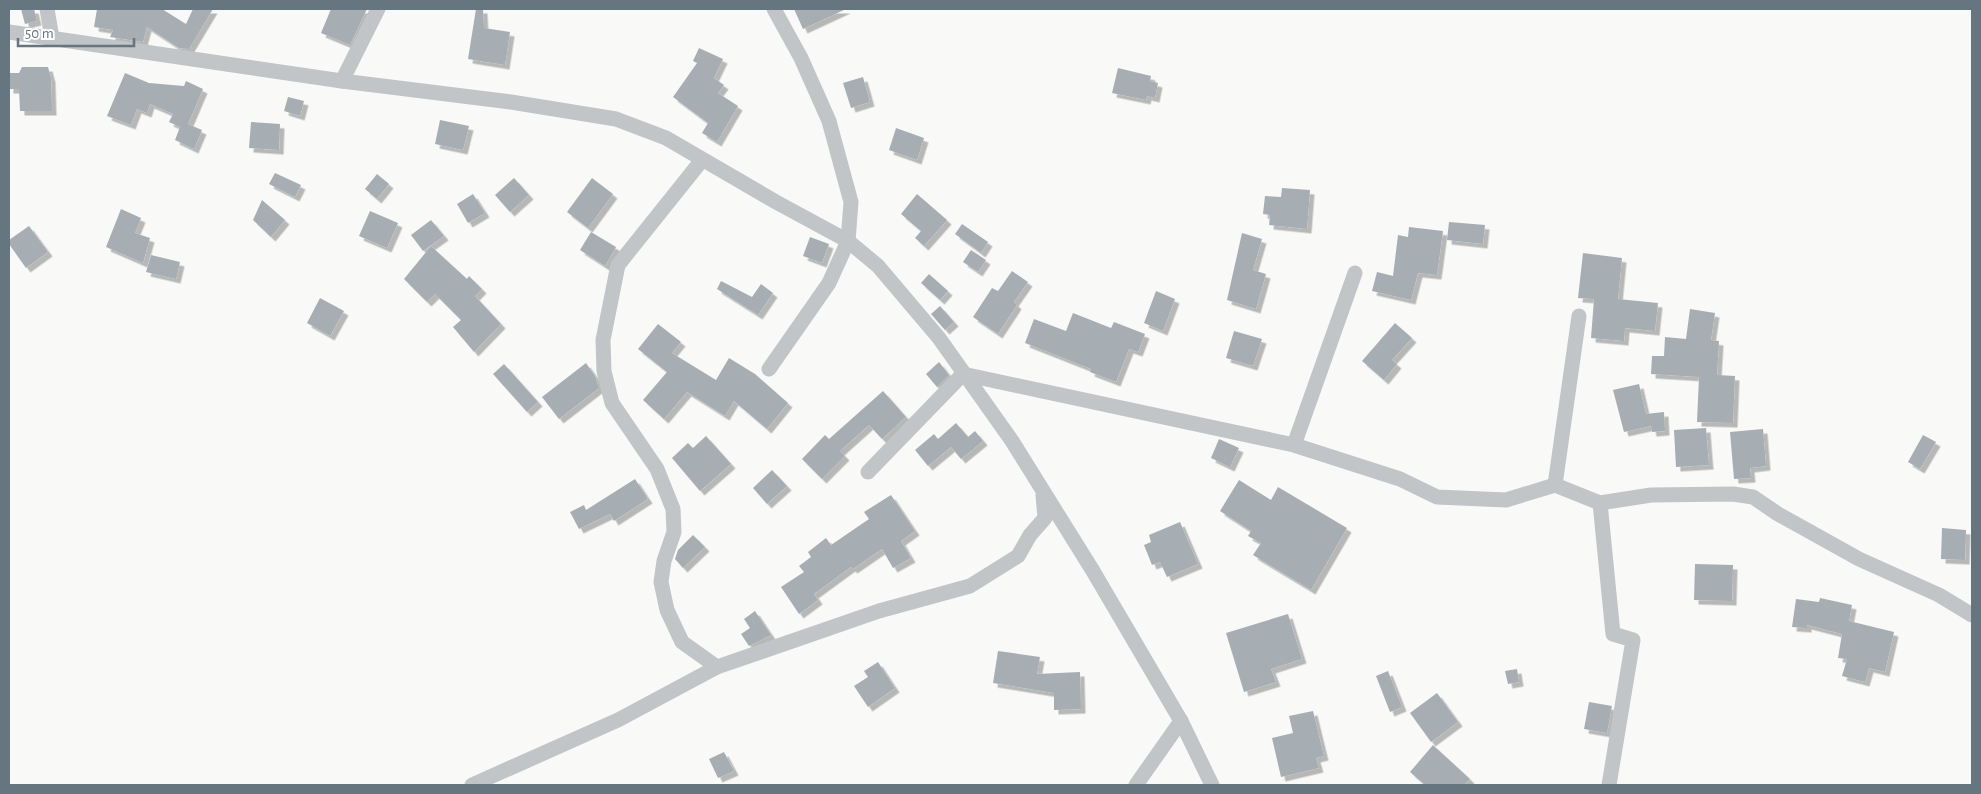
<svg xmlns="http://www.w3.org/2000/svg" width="1981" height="794" viewBox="0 0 1981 794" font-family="'Alegreya Sans',sans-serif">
	<defs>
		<filter id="shadow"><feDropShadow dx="4.5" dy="4.5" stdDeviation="0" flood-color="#0004"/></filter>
	</defs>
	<rect width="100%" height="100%" fill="#f9f9f7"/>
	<!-- building -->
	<g fill="#a6aeb4" filter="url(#shadow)">
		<path d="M21,9h13l3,12 -12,3z"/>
		<path d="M97,9h65l24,15 7,-15h20l-24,40 -10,-1 -32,-21 -4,15 -33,-5 3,-7 -19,-3z"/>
		<path d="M331,9h36l-17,36 -29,-12z"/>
		<path d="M476,9h7l1,19 26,4 -5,33 -37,-6z"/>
		<path d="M794,9h52l-43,20z"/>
		<path d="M699,48l24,11 -9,19 10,7 -6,8 20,13 -21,36 -15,-9 6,-10 -35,-26 24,-34 -4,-2z"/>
		<path d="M22,67h26l3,11 1,33h-32l-1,-22h-10v-16h10z"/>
		<path d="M1118,68l33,8 -1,5 8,2 -3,15 -8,-2 -1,4 -34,-7z"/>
		<path d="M125,73l24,10 35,3 2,-5 17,8 -15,35 14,6 -8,19 -19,-9 5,-13 -11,-5 4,-8 -23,-10 -3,9 -10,-4 -6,16 -24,-9z"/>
		<path d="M863,77l7,25 -19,6 -8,-25z"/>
		<path d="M288,97l16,4 -4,15 -16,-5z"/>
		<path d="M440,120l29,6 -6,24 -28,-6z"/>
		<path d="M251,122l29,2 -1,26 -30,-2z"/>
		<path d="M896,128l28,10 -7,22 -28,-10z"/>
		<path d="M275,173l26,12 -6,12 -26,-13z"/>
		<path d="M377,174l12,10 -12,15 -12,-10z"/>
		<path d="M514,178l15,17 -19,17 -15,-17z"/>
		<path d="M592,178l21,16 -25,34 -21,-16z"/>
		<path d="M1282,188l28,2 -3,39 -38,-4 1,-10 -7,-1 2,-18 16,1z"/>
		<path d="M473,194l12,19 -17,10 -11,-19z"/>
		<path d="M917,194l30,26 -23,26 -9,-8 6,-7 -20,-17z"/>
		<path d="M262,200l23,20 -14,17 -18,-17z"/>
		<path d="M121,209l20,9 -6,15 15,5 -7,25 -37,-16z"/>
		<path d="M370,211l28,12 -11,25 -28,-12z"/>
		<path d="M431,220l13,16 -21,15 -12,-16z"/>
		<path d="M1449,222l36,3 -2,19 -36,-4z"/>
		<path d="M962,224l26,18 -7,11 -26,-19z"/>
		<path d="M29,226l19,26 -22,16 -17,-24v-4z"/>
		<path d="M1409,227l34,4 -6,44 -19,-2 -7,27 -39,-9 5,-19 16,4 5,-41 10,2z"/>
		<path d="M591,232l25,15 -11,19 -25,-16z"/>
		<path d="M1242,233l20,6 -9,31 13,4 -10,35 -29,-9z"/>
		<path d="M810,237l19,7 -7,19 -19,-7z"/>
		<path d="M431,246l36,33 2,-3 13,13 -7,7 26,28 -27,28 -21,-25 8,-7 -26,-26 -8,8 -23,-23z"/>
		<path d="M971,250l15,10 -8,12 -15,-10z"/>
		<path d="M1583,253l39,5 -4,41 40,4 -3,28 -30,-3 -1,13 -33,-3 3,-39 -16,-1z"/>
		<path d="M151,255l29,7 -4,17 -30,-7z"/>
		<path d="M1012,271l16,11 -14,20 3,3 -19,29 -25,-17 19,-29 6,3z"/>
		<path d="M929,274l19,17 -8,9 -19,-17z"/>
		<path d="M721,281l31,16 9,-13 12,9 -15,22 -41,-26z"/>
		<path d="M1156,291l19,8 -12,32 -19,-8z"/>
		<path d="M320,298l24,13 -14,25 -23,-13z"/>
		<path d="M940,306l14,16 -9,8 -14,-16z"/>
		<path d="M1690,309l25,4 -4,27 8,1 -2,34 18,1 -2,47 -36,-1 2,-45 -48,-3 1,-18h12l1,-19 21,2z"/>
		<path d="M1073,313l38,15 3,-6 31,12 -7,18 -9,-3 -13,33 -26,-10 1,-3 -66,-26 9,-24 32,12z"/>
		<path d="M1395,323l17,15 -20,22 5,4 -13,16 -22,-19z"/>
		<path d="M658,324l23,18 -9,11 44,27 13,-22 26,16 33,29 -21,26 -33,-28 -9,15 -38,-24 -23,27 -21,-19 24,-28 -29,-23z"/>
		<path d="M1234,331l28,8 -9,27 -27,-8z"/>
		<path d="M939,362l10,13 -12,12 -11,-13z"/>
		<path d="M586,363l9,13 4,12 -40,31 -17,-22z"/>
		<path d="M504,364l34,38 -11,10 -34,-38z"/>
		<path d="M1639,384l7,30 18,-2 1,19 -13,1 -1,-6 -27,6 -11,-42z"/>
		<path d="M883,391l23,26 -24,22 -13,-14 -29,26 5,5 -23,23 -20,-20 23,-24 4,4z"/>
		<path d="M956,423l12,14 7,-6 8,10 -22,18 -10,-12 -23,19 -13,-16 19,-16 4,5z"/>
		<path d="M1706,428l3,37 -33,2 -2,-37z"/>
		<path d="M1763,429l3,37 -16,2 1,10 -17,1 -4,-47z"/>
		<path d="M1923,435l13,7 -16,27 -12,-7z"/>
		<path d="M706,436l25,28 -31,27 -28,-33 16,-15 5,5z"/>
		<path d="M1219,439l20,9 -9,19 -19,-9z"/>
		<path d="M772,470l15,16 -20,18 -14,-16z"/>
		<path d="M635,479l13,20 -34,22 -4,-7 -31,15 -9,-17 14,-7 2,5z"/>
		<path d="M1239,480l32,20 7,-13 69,41 -36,62 -58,-35 8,-12 -13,-7 3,-5 -31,-20z"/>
		<path d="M891,495l24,36 -14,10 10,17 -18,10 -11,-19 -29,20 -2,-2 -37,27 4,6 -19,14 -18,-27 23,-15 -5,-6 12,-9 -3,-5 18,-14 5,7 38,-26 -5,-7z"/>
		<path d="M1180,522l18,42 -31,13 -7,-15 -8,3 -8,-20 7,-3 -2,-7z"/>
		<path d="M1942,528l24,2 -1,30 -24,-1z"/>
		<path d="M693,535l12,12 -22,21 -8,-9 3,-9z"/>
		<path d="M1695,564l38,1 -1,36 -38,-1z"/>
		<path d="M1820,598l32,7 -3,16 45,11 -9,40 -16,-4 -4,14 -23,-6 5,-17 -9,-1 4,-24 -35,-9v3l-15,-1 4,-28 23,3z"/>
		<path d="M755,611l16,24 -22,11 -8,-12 9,-6 -6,-9z"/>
		<path d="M1288,614l14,45 -31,10 5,13 -32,10 -18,-59z"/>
		<path d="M998,651l42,6 -3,17 43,-2 1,37 -27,1v-17l-61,-10z"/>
		<path d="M878,662l17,26 -27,19 -14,-21 14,-9 -4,-6z"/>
		<path d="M1517,669l2,13 -11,2 -3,-13z"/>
		<path d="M1388,671l14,36 -12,5 -14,-36z"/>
		<path d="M1437,693l21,29 -27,20 -21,-29z"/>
		<path d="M1589,702l23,4 -5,27 -23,-4z"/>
		<path d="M1313,711l11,45 -8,2 3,10 -38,9 -9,-39 21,-5 -4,-17z"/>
		<path d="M1433,745l37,34 -6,6h-39l-15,-13z"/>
		<path d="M724,752l10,19 -16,7 -9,-19z"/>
	</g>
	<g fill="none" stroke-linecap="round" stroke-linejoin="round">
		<!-- minor -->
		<g stroke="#c1c5c8" stroke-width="15">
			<path d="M47,9l5,29"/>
			<path d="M9,32l333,49 169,21 105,17 50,19 110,64 72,39 30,25 61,72 73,103 81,130 88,150 31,64"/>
			<path d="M342,81l36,-72"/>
			<path d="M702,160l-84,105 -15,75 1,31 8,32 45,66 16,40 1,23 -10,29 -3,21 6,28 15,32 35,25"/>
			<path d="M769,369l60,-86 19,-42 3,-39 -22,-81 -28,-63 -27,-49"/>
			<path d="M1294,445l61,-172"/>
			<path d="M868,472l95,-98 331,71 106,34 37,18 69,3 49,-15 45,18 51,-8 82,-1 20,3 25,17 81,45 80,36 33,20"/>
			<path d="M1555,485l24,-169"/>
			<path d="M1600,503l13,131 20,6 -24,145"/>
			<path d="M472,785l146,-65 99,-53 162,-56 91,-25 48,-30 12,-21 15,-17 -2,-23"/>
			<path d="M1136,785l45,-64"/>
		</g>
	</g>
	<!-- border -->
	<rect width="1981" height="794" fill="none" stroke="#667680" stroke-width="20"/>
	<!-- scale -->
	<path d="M18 38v8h116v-8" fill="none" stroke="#667680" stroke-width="2.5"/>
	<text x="25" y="38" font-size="15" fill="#667680" stroke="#ffffff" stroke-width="4" paint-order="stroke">50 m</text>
</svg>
